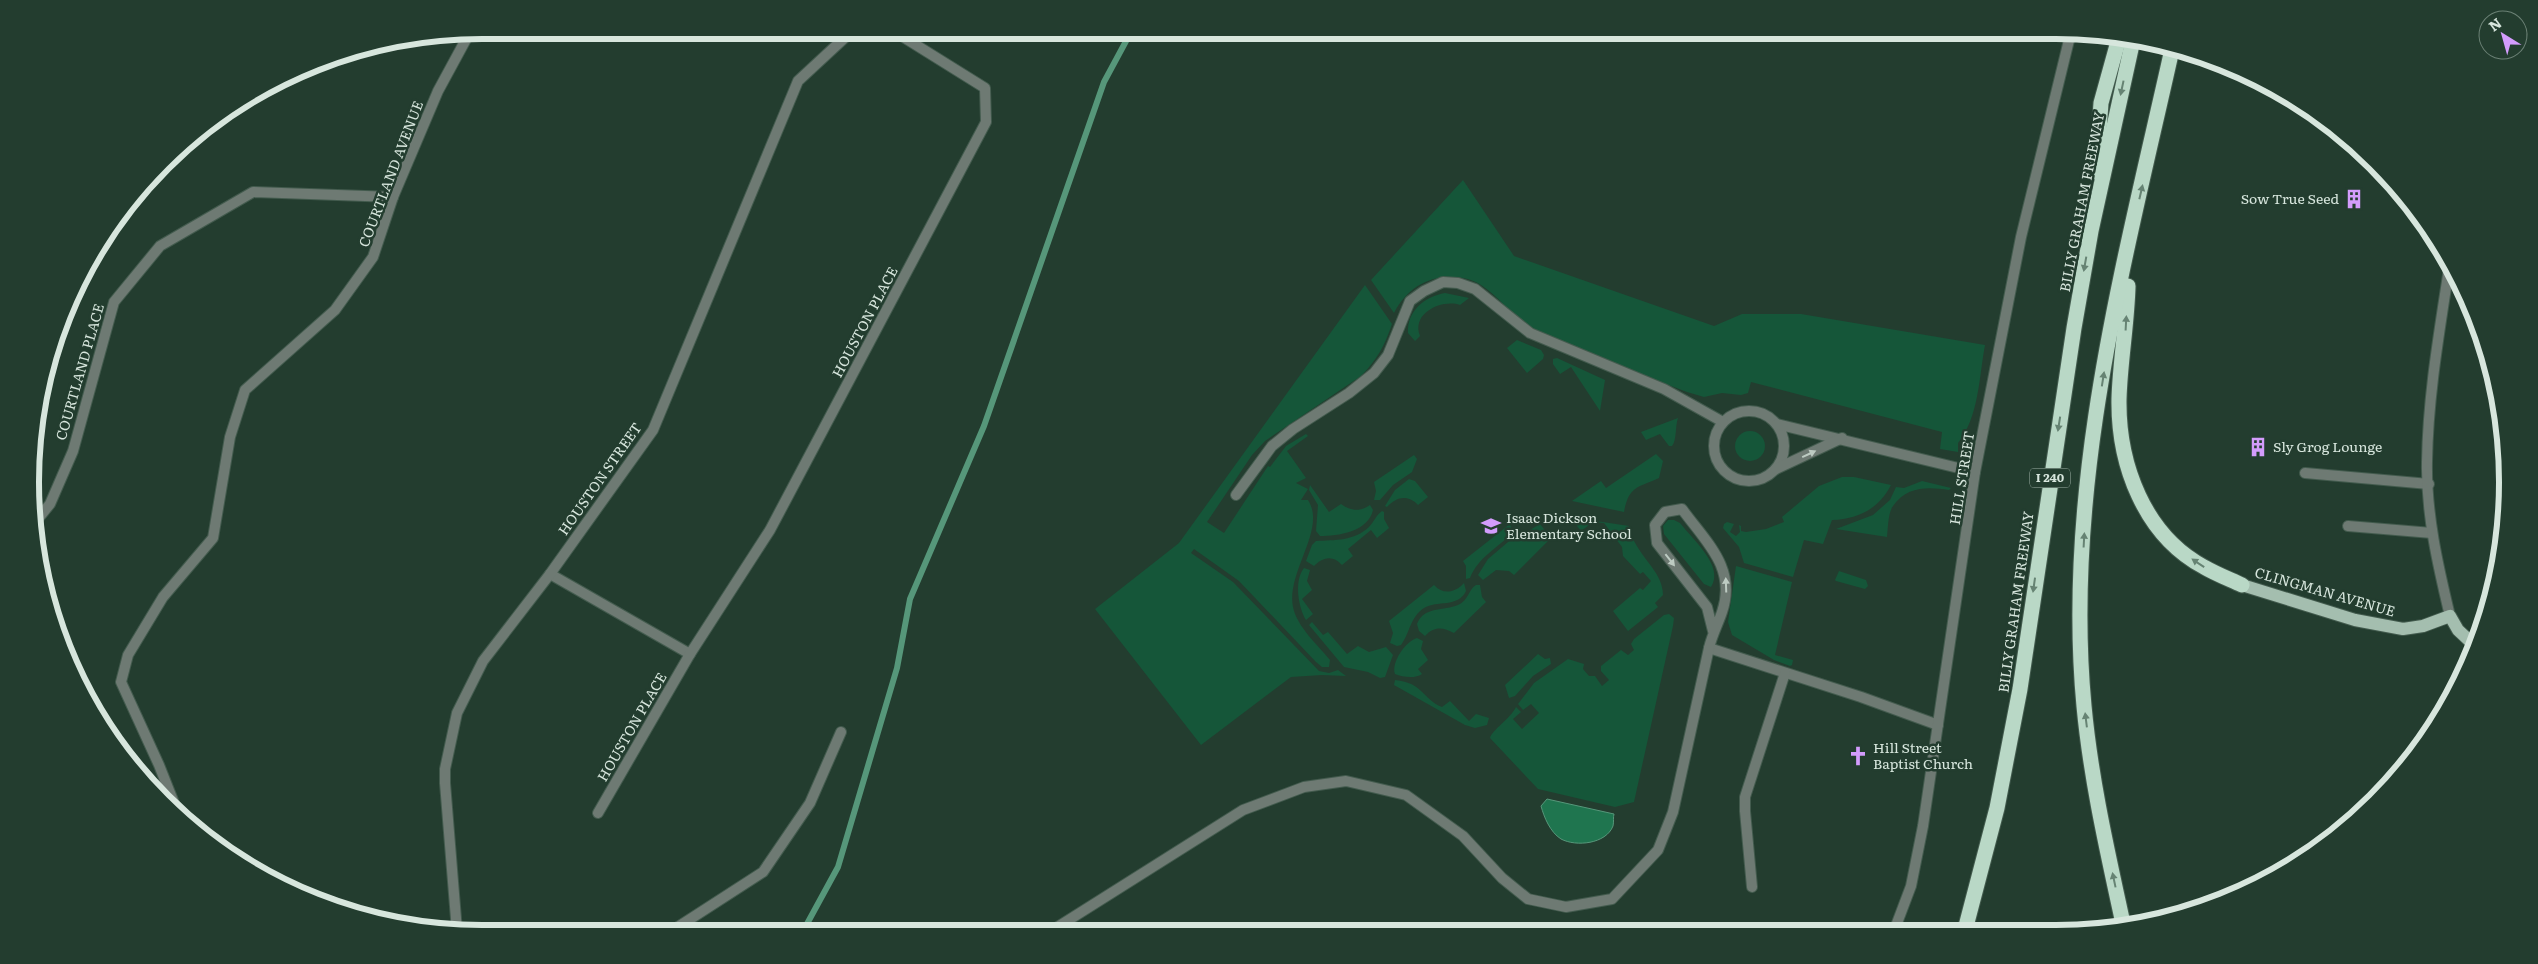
<svg xmlns="http://www.w3.org/2000/svg" width="2538" height="964" viewBox="0 0 2538 964" font-family="Literata,serif">
	<rect width="100%" height="100%" fill="#233d2f"/>
	<!-- green -->
	<g fill="#155639">
		<path d="M1463,180l51,76 200,70 28,-12h59l184,31c-6,32 -6,72 -27,98v9l-18,-3 2,-17 -191,-50 -3,11 -7,2 -19,-2 -18,4 -17,-5c-35,-13 -71,-28 -106,-42 -19,-9 -40,-16 -58,-28 -19,-14 -35,-40 -60,-44 -31,-5 -55,8 -69,35l-23,-33z"/>
		<path d="M1365,285l27,39c-7,21 -15,36 -31,52l-96,65 -13,14 -45,67 17,11 44,-67 2,1 16,-21 20,-12 2,2 -21,15 19,27 -10,5 12,6 -7,11h7c19,29 -22,72 -15,107 4,20 25,38 37,53l-1,7h-7l-6,-5 -77,-81 -45,-32 -3,4 42,29 86,89 10,2 9,-3 8,6 -24,-1 -31,2 -90,68 -106,-136 84,-66z"/>
		<path d="M1445,293l24,5 -9,7c-18,-6 -49,8 -40,31l-5,5 -7,-8c-1,-22 16,-36 37,-40z"/>
		<path d="M1517,340l24,10 3,5 -1,4 -16,14 -20,-25z"/>
		<path d="M1557,358l48,22 -5,31 -29,-44 -11,7 -7,-10v-5z"/>
		<path d="M1678,418c-3,8 -1,22 -6,28h-3l-9,-12 -14,6 -5,-8z"/>
		<circle cx="1750" cy="446" r="15"/>
		<path d="M1656,454l7,7 -4,17c-22,10 -30,8 -35,34l-52,-11 29,-20 5,7z"/>
		<path d="M1414,455l3,4 -5,13 -19,13 -13,15h-6l2,-9 -2,-9z"/>
		<path d="M1842,477h12l37,8c-12,24 -33,34 -59,35l-9,24 -19,-4 -11,37 -49,-14 -5,-16 -16,-19 1,-4 3,-2 7,2 -4,8 6,4 4,-4 -1,-7 2,1v5l5,1 20,-3 18,-7 -2,-5 37,-31z"/>
		<path d="M1409,479l6,2 13,16 -10,8c-10,-11 -22,-8 -31,2l-2,-1 10,-16z"/>
		<path d="M1922,481l29,7 -2,2c-21,-3 -42,-4 -56,16 -5,7 -5,22 -6,31l-51,-8 37,-14 17,-15 6,-13 8,1z"/>
		<path d="M1310,485l19,27 12,-8c9,7 20,8 29,1l3,5c-5,22 -35,26 -53,26l-4,-5 2,-26 -9,-15z"/>
		<path d="M1382,511l2,1v7l5,9 -12,10 -6,-8 -23,19 5,7 -11,9c-9,-10 -19,-8 -28,1l-8,-5 6,-16 4,-4c19,-1 38,0 53,-14 5,-5 7,-12 13,-16z"/>
		<path d="M1570,517l59,9c5,29 34,43 34,69l-8,8 3,4 -30,24 -15,-20 27,-23 3,2 8,-9 -8,-9 -3,2 -17,-18 -1,-9 -18,-24 -11,-1 -12,9z"/>
		<path d="M1668,520h6l6,3c12,16 45,43 31,64l-7,-3 -40,-50 -1,-8z"/>
		<path d="M1510,524l3,8c-16,17 -34,24 -43,46l-4,1v-13l-3,-5z"/>
		<path d="M1540,524l11,14 -37,37 -5,-4 -13,-1 -13,10 -5,-5 10,-16 33,-28 9,-1z"/>
		<path d="M1736,566l56,16 -17,73 18,5 -1,5 -2,1 -16,-6 -42,-25 -4,-13z"/>
		<path d="M1304,568l6,2 -3,11 5,9 -10,9 11,15 -7,6c-8,-13 -12,-40 -2,-52z"/>
		<path d="M1839,571l27,9 2,6 -3,3 -29,-8 -1,-1z"/>
		<path d="M1464,583l2,8c-8,17 -29,9 -42,17 -14,9 -14,25 -23,37l-4,1 -7,-3 3,-10 -4,-12 45,-36c9,10 21,8 30,-2z"/>
		<path d="M1476,585h4l2,12 4,5 -32,31c-11,-6 -20,-7 -29,3l-6,-5 -2,-7c7,-18 27,-13 41,-19 11,-5 10,-15 18,-20z"/>
		<path d="M1669,614l5,4 -1,8 -39,176 -19,5 -77,-18 -48,-51c2,-8 20,-19 26,-31l5,5 -8,7 9,10 17,-16 -8,-9 -8,6 -5,-6 16,-21 34,-24 16,5 -1,5 6,7h6l7,10 7,-6 -8,-9v-5l20,-16 7,5 6,-5 -3,-6 3,-5 30,-24z"/>
		<path d="M1312,622l11,13 5,-3 19,22 11,-8 11,6 17,-5 7,8 -8,22 -5,1 -12,-6 -24,-5 -35,-42z"/>
		<path d="M1417,638l6,3 -2,8 7,11 -10,9 4,5c-7,5 -19,3 -27,0 -4,-12 11,-33 22,-36z"/>
		<path d="M1538,654l7,5 5,-1 1,6 -18,12 -18,20 -6,2 -4,-13z"/>
		<path d="M1395,680c29,3 27,19 47,27l8,-6 19,20 7,-7 13,4 -2,7 -12,3 -10,-3 -71,-40z"/>
	</g>
	<!-- water -->
	<path fill="#1f754f" stroke="#56977a" d="M1547,799l67,15c-1,3 0,8 -1,12 -7,18 -37,21 -52,13 -11,-7 -17,-22 -20,-33z"/>
	<g fill="none" stroke-linecap="round" stroke-linejoin="round">
		<!-- stream -->
		<path stroke="#56977a" stroke-width="6" d="M802,933l36,-66 59,-199 13,-69 74,-173 120,-344 28,-52"/>
		<defs>
			<g id="service">
				<circle cx="1749" cy="446" r="35"/>
				<path d="M1777,424l198,48"/>
				<path d="M1776,469l66,-31"/>
				<path d="M2305,473l124,11"/>
				<path d="M1236,495l36,-49 21,-17 56,-36 25,-20 14,-18 22,-54 14,-10 19,-9 15,1 17,6 55,44 134,56 59,33"/>
				<path d="M2348,526l84,7"/>
				<path d="M1709,648l152,49 77,28"/>
				<path d="M1752,887l-7,-76v-14l40,-124"/>
				<path d="M1048,933l195,-123 61,-23 42,-6 60,14 57,41 39,42 26,21 38,8 46,-8 46,-49 15,-38 36,-164c3,-13 9,-24 13,-36 15,-44 -16,-70 -40,-103l-17,3 -10,13 2,18 50,64 6,24"/>
			</g>
			<g id="minor">
				<path d="M37,520l13,-16 23,-53 41,-149 46,-56 93,-54 140,5"/>
				<path d="M550,574l140,80"/>
				<path d="M176,808l-17,-43 -38,-83 7,-27 35,-58 50,-59 17,-101 15,-47 90,-80 38,-53 20,-60 45,-106 32,-59"/>
				<path d="M598,813l92,-159 80,-124 216,-408 -1,-34 -93,-58"/>
				<path d="M457,931l-12,-148v-14l12,-56 26,-52 67,-87 103,-144 145,-349 55,-51"/>
				<path d="M667,934l96,-62 47,-69 31,-71"/>
			</g>
			<g id="tertiary">
				<path d="M2450,616c-12,-50 -24,-102 -23,-154 1,-68 13,-134 23,-200"/>
				<path d="M1894,931l17,-45 12,-60 52,-354 46,-235 50,-205"/>
			</g>
			<path id="primary" d="M2242,585l113,35 48,9 20,-3 27,-10 8,14 16,15"/>
			<g id="motorway">
				<path d="M2096,172l5,-69 18,-65"/>
				<path d="M2128,286c-1,38 -8,76 -9,113 -1,65 25,136 85,168 12,7 25,12 38,18"/>
				<path d="M2124,928c-16,-74 -33,-147 -40,-222 -21,-223 41,-445 89,-661"/>
				<path d="M1965,930l32,-122 23,-119 54,-361 17,-97 42,-191"/>
			</g>
		</defs>
		<!-- service casing -->
		<use href="#service" stroke="#435b4e" stroke-width="12"/>
		<!-- minor casing -->
		<use href="#minor" stroke="#435b4e" stroke-width="12"/>
		<!-- tertiary casing -->
		<use href="#tertiary" stroke="#435b4e" stroke-width="12"/>
		<!-- primary casing -->
		<use href="#primary" stroke="#435b4e" stroke-width="14"/>
		<!-- motorway casing -->
		<use href="#motorway" stroke="#435b4e" stroke-width="17"/>
		<!-- service -->
		<use href="#service" stroke="#6e7a73" stroke-width="10"/>
		<!-- minor -->
		<use href="#minor" stroke="#6e7a73" stroke-width="10"/>
		<!-- tertiary -->
		<use href="#tertiary" stroke="#6e7a73" stroke-width="10"/>
		<!-- primary -->
		<use href="#primary" stroke="#a4beaf" stroke-width="12"/>
		<!-- motorway -->
		<use href="#motorway" stroke="#b9d8c6" stroke-width="15"/>
	</g>
	<!-- one-way arrows -->
	<defs><path id="oneway-solid" d="M-6-.8H1V-3.2L6.5 0L1 3.2V.8H-6Z" transform="scale(1.25)"/></defs>
	<g fill="#668373">
		<use href="#oneway-solid" transform="translate(2122 88) rotate(102)"/>
		<use href="#oneway-solid" transform="translate(2141 192) rotate(-77)"/>
		<use href="#oneway-solid" transform="translate(2085 264) rotate(100)"/>
		<use href="#oneway-solid" transform="translate(2126 323) rotate(-87)"/>
		<use href="#oneway-solid" transform="translate(2103 379) rotate(-81)"/>
		<use href="#oneway-solid" transform="translate(2059 424) rotate(99)"/>
		<use href="#oneway-solid" transform="translate(2084 540) rotate(-87)"/>
		<use href="#oneway-solid" transform="translate(2198 563) rotate(-146)"/>
		<use href="#oneway-solid" transform="translate(2034 585) rotate(98)"/>
		<use href="#oneway-solid" transform="translate(2086 720) rotate(-97)"/>
		<use href="#oneway-solid" transform="translate(2114 880) rotate(-102)"/>
	</g>
	<g fill="#bdcbc2">
		<use href="#oneway-solid" transform="translate(1809 454) rotate(-25)"/>
		<use href="#oneway-solid" transform="translate(1670 560) rotate(52)"/>
		<use href="#oneway-solid" transform="translate(1726 585) rotate(-92)"/>
	</g>
	<!-- icons -->
	<defs>
		<symbol id="building-bare" viewBox="-9 -9 18 18"><path d="M-4-6H4V6H1V3H-1V6H-4ZM-2.5-4.3h1.7v1.8h-1.7ZM.8-4.3h1.7v1.8H.8ZM-2.5-1h1.7V.8h-1.7ZM.8-1h1.7V.8H.8Z" fill="#d39cfc" stroke="#233d2f" stroke-width="2.5" paint-order="stroke"/></symbol>
		<symbol id="school-bare" viewBox="-9 -9 18 18"><path d="M0-5L7-2L0 1L-7-2ZM-4 1L0 2.5L4 1V4Q0 6-4 4Z" fill="#d39cfc" stroke="#233d2f" stroke-width="2.5" paint-order="stroke"/></symbol>
		<symbol id="church-bare" viewBox="-9 -9 18 18"><path d="M-1.2-6h2.4v3.5h3.3v2.4h-3.3V6h-2.4V-.1h-3.3v-2.4h3.3Z" fill="#d39cfc" stroke="#233d2f" stroke-width="2.5" paint-order="stroke"/></symbol>
	</defs>
	<g fill-rule="evenodd">
		<use href="#building-bare" x="2340" y="185" width="28" height="28"/>
		<use href="#building-bare" x="2244" y="433" width="28" height="28"/>
		<use href="#school-bare" x="1477" y="512" width="28" height="28"/>
		<use href="#church-bare" x="1844" y="742" width="28" height="28"/>
	</g>
	<g text-anchor="middle" stroke-width="5" stroke-linejoin="round" paint-order="stroke">
		<!-- shield labels -->
		<rect fill="#233d2f" stroke="#a1b3a9" stroke-width="1" x="2030" y="468.5" width="40" height="19" rx="4"/>
		<g font-size="12" font-weight="bold" fill="#d7e6dd">
			<text x="2050" y="482">I 240</text>
		</g>
		<!-- street labels -->
		<g font-size="14" fill="#d7e6dd" stroke="#233d2f">
			<text transform="translate(391 174) rotate(-69)" y="5">COURTLAND AVENUE</text>
			<text transform="translate(2082 202) rotate(-79)" y="5">BILLY GRAHAM FREEWAY</text>
			<text transform="translate(865 322) rotate(-62)" y="5">HOUSTON PLACE</text>
			<text transform="translate(80 372) rotate(-74)" y="5">COURTLAND PLACE</text>
			<text transform="translate(1962 478) rotate(-81)" y="5">HILL STREET</text>
			<text transform="translate(600 479) rotate(-55)" y="5">HOUSTON STREET</text>
			<text transform="translate(2325 592) rotate(16)" y="5">CLINGMAN AVENUE</text>
			<text transform="translate(2016 602) rotate(-82)" y="5">BILLY GRAHAM FREEWAY</text>
			<text transform="translate(632 727) rotate(-60)" y="5">HOUSTON PLACE</text>
		</g>
		<!-- poi labels -->
		<g font-size="14" fill="#d7e6dd" stroke="#233d2f" text-anchor="start">
			<text x="2339" y="204" text-anchor="end">Sow True Seed</text>
			<text x="2273" y="452">Sly Grog Lounge</text>
			<text x="1506" y="523">Isaac Dickson<tspan x="1506" dy="16">Elementary School</tspan></text>
			<text x="1873" y="753">Hill Street<tspan x="1873" dy="16">Baptist Church</tspan></text>
		</g>
	</g>
	<!-- crop -->
	<path d="M0 0H2538V964H0ZM482 39H2056A443 443 0 0 1 2499 482V482A443 443 0 0 1 2056 925H482A443 443 0 0 1 39 482V482A443 443 0 0 1 482 39Z" fill="#233d2f" fill-rule="evenodd"/>
	<path fill="none" stroke="#d7e6dd" stroke-width="6" d="M482 39H2056A443 443 0 0 1 2499 482V482A443 443 0 0 1 2056 925H482A443 443 0 0 1 39 482V482A443 443 0 0 1 482 39Z"/>
	<!-- north arrow -->
	<g transform="translate(2503 35) rotate(323)"><circle r="24" fill="#233d2f" stroke="#6b8175"/>
	<path d="M0-4L9 19L0 12L-9 19Z" fill="#d39cfc"/>
	<text y="-8" font-size="14" font-weight="bold" text-anchor="middle" fill="#d7e6dd">N</text>
	</g>
</svg>
